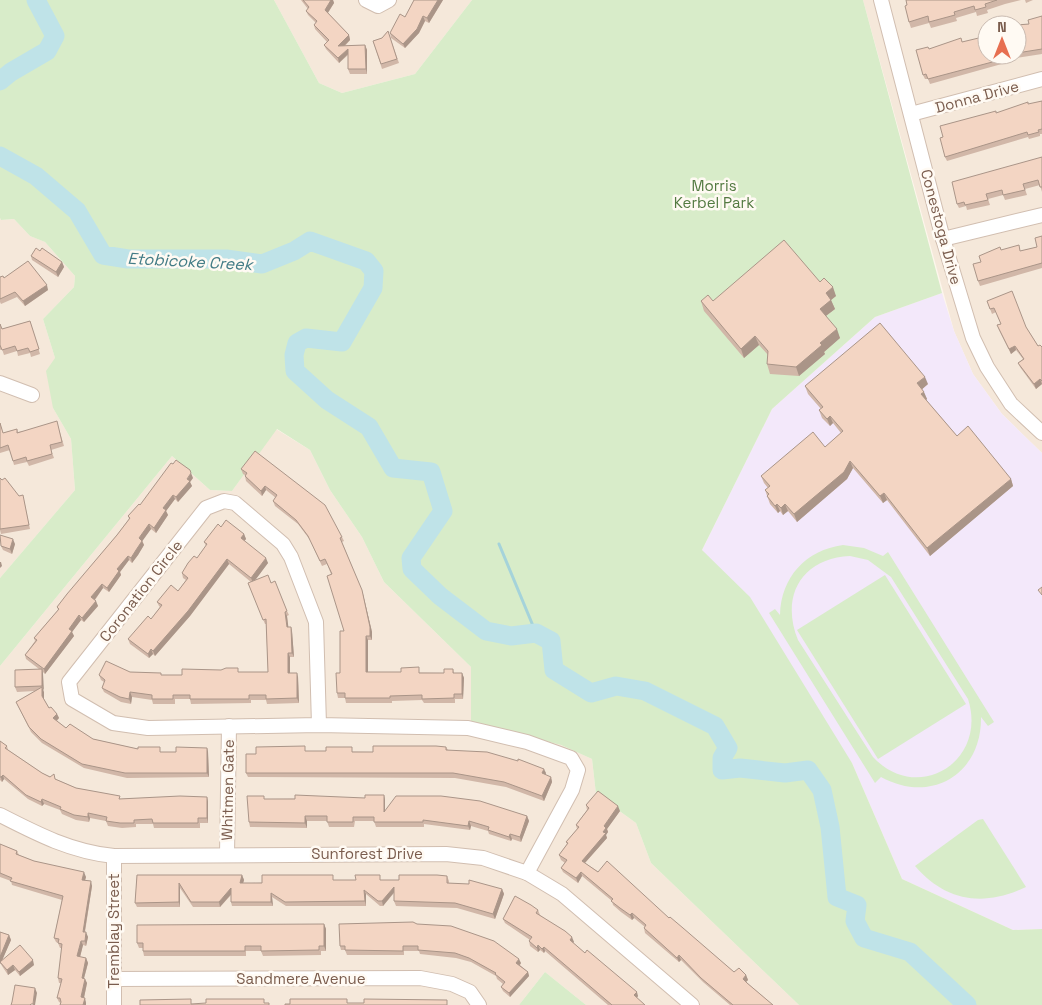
<svg xmlns="http://www.w3.org/2000/svg" width="1042" height="1005" viewBox="0 0 1042 1005" font-family="'Space Grotesk',sans-serif">
	<rect width="100%" height="100%" fill="#fdf6ec"/>
	<!-- residential -->
	<g fill="#f5e8da" fill-rule="evenodd">
		<path d="M274,0h198l-57,74 -73,19 -23,-10z"/>
		<path d="M863,0h179v453l-40,-39 -29,-40 -19,-43zM987,25h30v30h-30z"/>
		<path d="M0,218l1,2 13,-1 16,17 15,6 30,34 -1,11 -31,32 12,39 -2,50 18,31 4,51 -75,88z"/>
		<path d="M276,429l34,21 20,40 32,47 22,45 87,85v55l90,23 31,14 4,35 40,29 15,40 148,142h-213l-41,-33 -26,33h-519v-339l172,-210 38,34 22,1z"/>
	</g>
	<!-- education -->
	<path fill="#f3e8fa" d="M942,293l12,38 19,43 29,40 40,39v476l-29,1 -111,-51 -50,-116 -150,-213 70,-141 103,-92z"/>
	<!-- green -->
	<g fill="#d8ecc9" fill-rule="evenodd">
		<path d="M0,0h274l45,83 23,10 73,-19 57,-74h391l79,293 -67,24 -103,92 -70,141 48,47 102,166 50,116 111,51 29,-1v76h-243l-148,-142 -15,-40 -40,-29 -4,-35 -31,-14 -90,-23v-55l-87,-85 -22,-45 -32,-47 -20,-40 -33,-21 -45,62 -22,-1 -38,-34 -172,210v-88l75,-88 -4,-51 -18,-31 -7,-37 9,-13 -12,-39 31,-32 1,-11 -30,-34 -15,-6 -16,-17 -13,1 -1,-2z"/>
		<path d="M843,545l21,3 19,8 5,-4 106,170 -6,4 -7,-9c1,56 -49,88 -100,60l-6,6 -106,-170 6,-4 5,6c1,-38 26,-65 63,-70zM850,556l18,4 23,17 77,122c20,62 -50,106 -95,58l-75,-117c-18,-44 4,-82 52,-84z"/>
		<path d="M885,575l81,129 -88,55 -81,-129z"/>
		<path d="M983,819l43,68c-42,20 -80,15 -111,-21l63,-46z"/>
		<path d="M545,972l41,33h-67z"/>
	</g>
	<g fill="none" stroke-linecap="round" stroke-linejoin="round">
		<!-- stream -->
		<path stroke="#a5d3da" stroke-width="3" d="M499,544l37,89"/>
		<!-- river -->
		<g stroke="#bfe3e8" stroke-width="19">
			<path d="M0,81l11,-9 36,-21 8,-15 -19,-36"/>
			<path d="M0,156l36,20 41,35 26,44 25,4h98l36,5 32,-13 16,-10 56,20 8,10 -1,17 -31,54 -36,-4 -9,5 -3,12 1,16 32,29 42,27 24,41 38,4 12,39 -32,47 1,11 28,27 46,35 25,5 25,-3 15,8 3,29 37,23 25,-7 29,5 70,35 13,22 -6,10v12l18,-2 45,5 23,-3 14,20 8,37 7,70 20,8 -2,16 9,17 46,14 57,53"/>
		</g>
		<defs>
			<g id="minor">
				<path d="M366,0l12,6 11,-6"/>
				<path d="M881,0l62,239 30,99 14,29 24,37 31,29"/>
				<path d="M911,114l131,-35"/>
				<path d="M943,239l99,-24"/>
				<path d="M0,383l32,12"/>
				<path d="M319,725l-3,-103 -25,-65 -8,-13 -48,-41 -11,-2 -18,7 -137,174 3,17 41,24 35,5 171,-3 149,3 59,14 44,16 7,12 -6,20 -45,83"/>
				<path d="M0,815c37,19 72,37 114,41l332,-2 37,4 44,15 35,21 130,111"/>
				<path d="M227,855l2,-129"/>
				<path d="M114,856v149"/>
				<path d="M114,979l306,-1 32,6 18,8 9,13"/>
			</g>
		</defs>
		<!-- minor casing -->
		<use href="#minor" stroke="#d1beb0" stroke-width="16"/>
		<!-- minor -->
		<use href="#minor" stroke="#fff" stroke-width="14"/>
	</g>
	<!-- wall -->
	<g fill="#d1b7a8">
		<path d="M301,0h32l1,3 -6,10 21,22 1,5 -5,6 20,-1 2,5v24h-17l-2,-5v-14l-9,8 -13,-14 -2,-4 3,-3 -12,-13 -1,-4 2,-2 -8,-8 -2,-4 2,-2z"/>
		<path d="M414,0h29l-14,23 -4,-2 -6,12 -14,15 -14,-10 -1,-5 15,-16z"/>
		<path d="M906,0h115l-16,4 -18,6 1,3 -11,3 -1,-4 -20,6 1,3 -26,7 -2,-5 -18,5 -2,-6 -2,-17z"/>
		<path d="M1025,0h8l-7,3z"/>
		<path d="M1042,16v38l-26,4v2l-86,24 -2,-5h-3l-2,-4 6,-26 33,-7 25,13h30v-30l12,-1z"/>
		<path d="M388,31l11,32 -17,6 -9,-28 9,-3z"/>
		<path d="M1042,101v33h-2v2l-11,3 -1,-2 -81,24 -2,-4 -2,-20 53,-24z"/>
		<path d="M1042,157v35l-2,-7 -15,4 2,6 -22,5 -2,-5 -15,4 2,6 -23,5 -1,-4 -7,2 -2,-4z"/>
		<path d="M1042,236v32l-62,18 -2,-5 3,-19 20,-12 20,1 16,-4z"/>
		<path d="M40,251l22,11 2,5 -6,10 -26,-17 -1,-4z"/>
		<path d="M0,277l4,1 44,12 -23,16 -8,-9 -16,7 -1,-2z"/>
		<path d="M820,282l16,14 -5,4 4,9 -9,7 14,22 -16,14 1,2 -26,22 -29,-2 -3,-10 1,-9 -9,-10 -15,13 -40,-47 -3,-10h12z"/>
		<path d="M987,301l39,26 12,19 4,1v37l-6,5 -16,-22 -2,-4 5,-4 -7,-9 -5,4 -12,-24 -2,-5 4,-1 -5,-12 -4,2z"/>
		<path d="M30,321l10,33 -9,3 -1,-4 -12,3 -1,-5 -13,4 -2,-6 -2,1v-26l2,5z"/>
		<path d="M928,384l-6,5 5,10 -1,1 31,36 54,43 2,7 -83,70 -43,-56 -4,3 -30,-35 -6,11 -50,43 -9,-11 -5,4 -3,-4 -2,2 -8,-9 -5,-14 3,-2 -4,-5 -3,-7 64,-29 16,-14 -8,-10 -3,3 -8,-8 -3,-8 2,-1 -13,-15 -3,-8z"/>
		<path d="M0,423l3,10 14,-4 1,3 40,-6 6,20 -13,4 3,8 -25,8 -2,-4 -13,3 -4,-15 -10,3z"/>
		<path d="M241,469l101,68 2,4 -2,1 21,52 9,38v8h-4v32l76,1 9,-4 1,4h8l2,5 -1,21h-8v4h-31l-2,-3 -30,1v2h-46l-1,-5h-7l-1,-5 3,-20 4,-42 -13,-57 -4,-10 -5,2 -12,-26 -12,-16 -23,-18 -2,-5 3,-3 -10,-8 -4,6 -16,-15 -1,-5v-1l-2,-1z"/>
		<path d="M0,478l19,18 5,4 6,29 -29,5 -1,-4z"/>
		<path d="M193,478l-3,4 2,4 -14,16 -3,-3 -9,12 2,4 -12,18 -5,-4 -9,11 2,5 -6,10 -6,8 -3,-3 -9,12 1,3 -12,17 -6,-4 -8,12 3,6 -14,16 -3,-2 -9,12 2,4 -29,38 -2,-2v19l1,8 5,9 8,6 2,4 -2,3 9,7 27,11 45,10 23,3h15l31,-4 1,4 1,25 -82,1 -43,-10 -42,-25 -11,-11 -15,-30 19,-11 -18,1 -2,-5 24,-18 -13,-10 -1,-4 10,-14 -1,-3 24,-28 -1,-3 60,-72 12,-16 -1,-3 12,-11z"/>
		<path d="M221,527l23,7 2,5 -2,2 24,22 -14,18 17,2 16,28 2,4 -2,1 1,11h3l1,4 2,26h-4v16l8,4 1,26 -32,1 -1,-4h-15v3l-60,1 -1,-5h-15v5h-22l-1,-4 -20,-3 -1,7 -10,-2 -17,-10 -2,-4 2,-6 -3,-2 -2,-5 31,-3 31,3h21l57,-3h29l-2,-48h-1l-17,-41 3,-1 -22,-18 -39,52 -35,40 -2,-2 -4,4 -19,-14 -2,-5 23,-20 9,-12 -1,-1 -2,-4 21,-11 8,-11 -3,-2 -1,-5 15,-15 9,-12 -2,-4z"/>
		<path d="M15,544l-3,10 -9,-4 -2,-4z"/>
		<path d="M0,741l7,5 1,4 34,23 34,15 45,11 86,-2 1,5v21h-8v5h-46l-1,-4h-17v3l-14,1 -14,-2 -2,-5 -16,-3 -1,4 -13,-2 -14,-6 -2,-4 -16,-6 -2,2 -14,-7 -24,-20 -2,3 -2,-2z"/>
		<path d="M446,747l2,3 98,23 -1,2 6,2 1,5 -8,19 -38,-14 -51,-9 -207,-1 -2,-4 61,-22 66,1z"/>
		<path d="M384,795l1,5v10l142,6 2,5 -8,21 -9,-3 -1,2 -22,-7 -1,-3 -17,-5 -1,4 -46,-6v3h-48l-2,-6h-19l-1,6h-25l-2,-6h-20v7l-57,-1 -1,-5 16,-23 100,-1z"/>
		<path d="M586,805l34,6 -13,18 1,3 -2,3 1,3 -22,25 84,55 65,54 12,3 2,5 -2,2 27,23h-43l-27,-23 -22,-22 -2,2 -34,-29 -1,-5 1,-1 -11,-9 -2,2 -11,-8 -8,-7 -1,-4 -30,-25 -4,7 -15,-11 -2,-4 4,-5 -4,-3 -2,-5 8,-11 -1,-2 11,-13 -1,-4 11,-15z"/>
		<path d="M0,844l17,7 2,4 15,6 52,16 -1,3 7,6 -7,46 3,5 -2,9 -3,-1 -3,12 6,1 2,5 -4,15 3,5 -3,15 2,5v2h-26l1,-2 -2,-1 -2,-4 4,-15h-2l-1,-5 4,-30h-2l-2,-5 -2,-1 -2,-4 8,-38 -50,-15 -1,-4 -11,-4z"/>
		<path d="M137,875h105l2,5 -1,3h9l82,-3h65l48,-4 2,5v2l53,6 2,5 -9,25 -38,-11 -61,-2 -2,-5v-8l-11,13h-3l-14,-12v12h-80l-14,-9 1,9h-41l-1,-4v-7l-11,12h-27l-13,-19v19h-43l-2,-4z"/>
		<path d="M538,910l2,5 34,27 -1,1 12,10 53,43 -1,2 8,7h-37l-63,-54 -1,2 -4,-3 -2,2 -8,-6 -1,-5 1,-1 -25,-17 -2,-4z"/>
		<path d="M324,924l2,5v22h-5v4l-58,1 -2,-5h-15v5h-102l-1,-5v-3h-4l-2,-5z"/>
		<path d="M417,924l104,39 -1,2 8,7 1,4 -19,21 -7,-6 -2,-4 2,-3 -6,-5 -1,-3 -25,-14 -15,-4 -36,-4 -1,-3h-15v4h-57l-2,-5h-4l-1,-4z"/>
		<path d="M0,932l9,3 2,5 -9,20 32,5 -14,11 -5,-6 -7,5 -6,-9 -1,-2h-1z"/>
	</g>
	<!-- shaded-wall -->
	<g fill="#aa9588">
		<path d="M331,0h2l1,3 -7,11 -2,-4z"/>
		<path d="M438,0h5l-14,23 -2,-5z"/>
		<path d="M423,16l2,5 -6,12 -14,15 -2,-4z"/>
		<path d="M349,35l1,5 -10,10 -2,-4z"/>
		<path d="M365,45l2,5v24l-1,-5z"/>
		<path d="M348,49l1,4 -10,10 -1,-5z"/>
		<path d="M62,262l2,5 -6,10 -2,-5z"/>
		<path d="M47,285l1,5 -23,16 -2,-5z"/>
		<path d="M833,287l3,9 -5,4 4,9 -12,9 -3,-9 6,-16z"/>
		<path d="M837,329l3,9 -16,14 1,2 -26,22 -3,-9 24,-24z"/>
		<path d="M755,336l4,9 -15,13 -3,-9z"/>
		<path d="M1015,346l1,4 -5,4 -2,-5z"/>
		<path d="M925,377l3,7 -8,7 -3,-8z"/>
		<path d="M1040,379l2,5 -6,5 -2,-5z"/>
		<path d="M924,392l3,7 -3,3 -3,-8z"/>
		<path d="M830,416l3,7 -3,3 -3,-7z"/>
		<path d="M850,461l3,7 -6,11 -50,43 -3,-8z"/>
		<path d="M191,473l2,5 -3,4 2,4 -14,16 -2,-5z"/>
		<path d="M1011,479l2,7 -83,70 -3,-8z"/>
		<path d="M265,486l1,4 -4,6 -1,-5z"/>
		<path d="M884,493l3,7 -4,3 -3,-7z"/>
		<path d="M173,495l2,4 -9,12 2,4 -12,18 -2,-5 9,-20z"/>
		<path d="M777,504l3,7 -2,2 -3,-7z"/>
		<path d="M785,504l3,7 -5,4 -2,-7z"/>
		<path d="M149,524l2,5 -10,14 -2,-5z"/>
		<path d="M244,534l2,5 -3,4 -2,-5z"/>
		<path d="M13,539l2,5 -3,10 -2,-5z"/>
		<path d="M142,541l2,4 -6,10 -6,8 -1,-5z"/>
		<path d="M128,556l1,4 -9,12 1,3 -12,17 -2,-4 10,-19z"/>
		<path d="M266,558l2,5 -15,20 -2,-5z"/>
		<path d="M227,559l2,5 -39,52 -35,40 -2,-5z"/>
		<path d="M0,562h1l1,4 -2,2z"/>
		<path d="M102,584l1,4 -10,14 -2,-5z"/>
		<path d="M362,590l10,42v8l-2,-4z"/>
		<path d="M96,601l2,5 -14,16 -2,-4z"/>
		<path d="M285,612l2,4 2,16 -2,-5z"/>
		<path d="M79,615l2,5 -9,12 2,4 -29,38 -1,-5 25,-40z"/>
		<path d="M291,627l1,4 2,26 -2,-4z"/>
		<path d="M366,636l2,4v36l-2,-4z"/>
		<path d="M151,649l2,5 -4,4 -1,-4z"/>
		<path d="M288,653l2,4v20l-2,-4z"/>
		<path d="M42,669l1,5 1,17 -2,-5z"/>
		<path d="M297,673l1,4 1,26 -2,-5z"/>
		<path d="M462,673l2,5 -1,21 -1,-5z"/>
		<path d="M42,687l2,5v8l-2,-4z"/>
		<path d="M130,692l2,5 -1,7 -2,-5z"/>
		<path d="M57,714l2,4 -4,4 -2,-4z"/>
		<path d="M207,748l1,4 1,25 -2,-4z"/>
		<path d="M544,769l2,4 -2,5 -2,-5z"/>
		<path d="M3,775l1,4 -2,3 -1,-5z"/>
		<path d="M551,777l1,5 -8,19 -2,-5z"/>
		<path d="M384,795l1,5v17l-1,-5z"/>
		<path d="M207,797l1,5v21l-1,-5z"/>
		<path d="M42,799l2,5 -2,2 -1,-4z"/>
		<path d="M618,806l2,5 -13,18 1,3 -2,3 1,3 -24,27 -1,-4 21,-29 1,-6z"/>
		<path d="M88,813l2,5 -1,4 -1,-5z"/>
		<path d="M305,816l2,5v7l-2,-5z"/>
		<path d="M527,816l2,5 -8,21 -1,-5z"/>
		<path d="M469,821l2,5 -1,4 -2,-4z"/>
		<path d="M510,834l2,5 -1,2 -2,-4z"/>
		<path d="M84,872l2,5 -2,7 -2,-4z"/>
		<path d="M581,872l1,4 -4,7 -2,-5z"/>
		<path d="M242,875l2,5 -2,7 -2,-4z"/>
		<path d="M91,881l1,5 -8,50 -1,-4z"/>
		<path d="M179,883l1,5v19l-1,-5z"/>
		<path d="M394,887l1,4 -12,15 -1,-5z"/>
		<path d="M231,888l1,5 -12,14 -1,-5z"/>
		<path d="M502,889l2,5 -9,25 -2,-5z"/>
		<path d="M364,890l2,4v12l-1,-5z"/>
		<path d="M271,893l1,4 1,9 -2,-4z"/>
		<path d="M632,913l2,5 -2,2 -2,-5z"/>
		<path d="M324,924l2,5v22l-2,-5z"/>
		<path d="M86,932l2,5 -2,9 -1,-5z"/>
		<path d="M9,935l2,5 -10,23 -1,-1v3v-8z"/>
		<path d="M572,937l2,5 -3,3 -1,-5z"/>
		<path d="M81,941l2,4 -4,16 -2,-5z"/>
		<path d="M538,945l2,5 -2,2 -1,-4z"/>
		<path d="M544,947l1,4 -1,2 -2,-4z"/>
		<path d="M679,955l2,5 -2,2 -2,-4z"/>
		<path d="M86,958l2,5 -5,19 -1,-4z"/>
		<path d="M519,959l2,4 -3,4 -2,-4z"/>
		<path d="M33,960l1,5 -14,11 -1,-4z"/>
		<path d="M13,965l2,5 -7,5 -1,-5z"/>
		<path d="M528,972l1,4 -19,21 -1,-4z"/>
		<path d="M746,975l2,5 -3,3 -2,-4z"/>
		<path d="M85,979l2,4 -4,19 -2,-5z"/>
		<path d="M35,988l2,5 -2,12h-2z"/>
		<path d="M637,992l1,4 -3,4 -1,-5z"/>
		<path d="M85,998l1,5v2h-3z"/>
	</g>
	<!-- building -->
	<g fill="#f3d5c3" stroke="#aa9588">
		<path d="M303,0h28l-6,10 24,25 -11,11 27,-1 1,24h-18v-20l-10,9 -14,-13 5,-5 -15,-15 3,-4 -11,-10 3,-4z"/>
		<path d="M414,0h24l-11,18 -4,-2 -6,13 -14,15 -13,-11 10,-19 5,3z"/>
		<path d="M906,0h91l-12,4 1,3 -11,3 -1,-4 -20,6 1,3 -26,7 -1,-6 -19,6 -4,-16 2,-1z"/>
		<path d="M1042,16v33l-25,4v-28l12,-1 -1,-4z"/>
		<path d="M388,31l9,28 -16,5 -8,-23 9,-3z"/>
		<path d="M987,36v19h28v1l-87,23 -2,-5 -3,1 -7,-25 12,-3 1,2 32,-11 1,4z"/>
		<path d="M1042,101v28l-4,1 1,2 -11,3 -1,-3 -82,25 -5,-19 3,-1 -3,-11 56,-15v2l32,-11v2z"/>
		<path d="M1042,157v30h-2l-2,-7 -15,4 2,6 -22,5 -1,-5 -16,4 2,6 -23,5 -1,-3 -7,2 -5,-22z"/>
		<path d="M1042,236v27l-64,18 -5,-17 8,-2 -2,-6 21,-9 1,3 18,-5 1,6 17,-4 -2,-9z"/>
		<path d="M784,240l36,42 4,-4 9,9 -7,6 5,7 -11,9 17,20 -17,14 2,2 -26,22 -29,-3 1,-13 -13,-15 -14,13 -40,-48 7,-6 5,6z"/>
		<path d="M36,248l4,3 2,-3 20,14 -6,10 -25,-16z"/>
		<path d="M28,261l19,24 -24,16 -8,-9 -15,7v-22l3,-1 1,2z"/>
		<path d="M1012,291l14,36 12,19 2,-1 2,2v34l-2,-2 -6,5 -16,-21 6,-4 -9,-13 -6,3 -12,-24 4,-1 -7,-16 -4,1 -3,-8z"/>
		<path d="M30,321l9,28 -9,3 -2,-4 -11,3 -2,-5 -13,4 -2,-5v-21l2,5z"/>
		<path d="M880,323l45,54 -8,6 7,9 -3,2 36,42 11,-10 43,53 -84,69 -43,-55 -4,3 -30,-35 -6,11 -50,42 -9,-10 -4,4 -4,-4 -2,2 -8,-10 2,-2 -4,-4 5,-4 -9,-10 52,-44 12,15 18,-16 -13,-15 -3,3 -8,-9 4,-3 -18,-21z"/>
		<path d="M57,421l5,21 -12,3 2,9 -25,7 -1,-4 -13,4 -5,-16 -8,3v-25l3,10 14,-4v4z"/>
		<path d="M255,451l70,54 17,32 -2,1 22,52 8,37v9h-4v36h35v-4l18,-1v6h25v-4h9v4h9v21h-8v4l-32,1v-4l-32,1v2h-45v-5h-8l-1,-20h4v-42h4l-17,-55 5,-2 -7,-15 -5,2 -12,-25 -12,-16 -23,-19 4,-6 -12,-9 -4,5 -16,-15 2,-3 -6,-4z"/>
		<path d="M176,460l14,10 1,3 -4,6 3,2 -14,16 -3,-2 -10,13 3,2 -12,18 -5,-4 -10,14 3,3 -6,9 -5,8 -3,-2 -11,13 2,2 -12,17 -5,-4 -11,13 5,4 -14,17 -3,-3 -10,14 3,2 -28,38 -19,-14 12,-15 -3,-2 25,-29 -2,-2 10,-13 50,-59 13,-17 -2,-2 11,-12 1,1 31,-42 2,1z"/>
		<path d="M0,478l2,2 3,-2 14,18 4,-1 6,30 -29,4z"/>
		<path d="M226,520l18,14 -3,4 25,20 -15,20 -24,-19 -39,52 -35,40 -2,-2 -3,5 -20,-15 20,-23 3,3 11,-14 -5,-3 14,-17 7,6 10,-13 -6,-5 6,-10 6,-7 3,2 10,-14 -3,-2 14,-18 3,3z"/>
		<path d="M0,535l13,4 -3,10 -9,-3z"/>
		<path d="M268,575l3,8 4,-2 12,30 -2,1 2,15h4l1,26h-4v20h9v25l-31,1v-4h-17v4h-59v-4h-17v4h-21v-4l-22,-3 -1,7 -9,-2 -18,-9 3,-8 -6,-5 7,-14 24,11 31,1v2h21v-6l39,1 5,-2h12v4h30l-2,-53 -3,1 -15,-37z"/>
		<path d="M1042,587v8l-4,-5z"/>
		<path d="M42,669v17l-27,1v-17z"/>
		<path d="M42,687v9l7,12 2,-1 6,7 -4,4 13,10 4,-4 23,15 45,10v-2h22v5h16v-5l31,1v25h-82l-43,-9 -41,-25 -12,-12 -13,-25z"/>
		<path d="M0,741l7,5 -2,2 37,25 8,4 4,-3 1,5 21,9 44,8 -1,3 61,-3 27,1v21h-9v5h-45l-1,-4 -18,1v3h-14l-14,-2 1,-4 -19,-4v4l-14,-2 -14,-6 1,-2 -19,-8 -1,3 -15,-7 -23,-20 -2,2h-1z"/>
		<path d="M305,746v5h21v-4h26v5h21v-6h63l10,1v3l41,2 31,9v-2l26,10 -2,4 9,4 -9,19 -38,-14 -51,-9h-207v-19h10v-7z"/>
		<path d="M598,791l20,15 -14,20 2,2 -3,4 3,1 -24,28 16,11 9,-11 62,57 1,-1 13,11 51,44 5,-4 7,7 -3,4 4,4 26,22h-40l-32,-27 -22,-23 -2,3 -33,-30 2,-3 -14,-12 -2,2 -10,-7 -9,-7 2,-2 -32,-27 -5,6 -15,-10 6,-8 -8,-5 9,-12 -2,-1 13,-15 -3,-2 13,-17 -3,-3z"/>
		<path d="M295,795l70,3v-3h19v17l12,-16h45l39,5 47,15 -7,21 -10,-3 -1,3 -21,-7 1,-3 -20,-6 -1,5 -45,-6v2h-49v-5h-21v5h-26v-6h-22v7l-56,-1 -2,-26h17v3h31z"/>
		<path d="M0,844l17,7 -1,3 18,7 50,11 -2,8 9,1 -8,51h3l-1,9h-4l-4,15 9,2 -4,20 3,1 -4,18 4,1 -2,7h-23l1,-3 -1,-4h-3l5,-19 -4,-1 4,-34 -4,-1 1,-4 -5,-1 9,-42 -53,-15 2,-3 -12,-5z"/>
		<path d="M137,875h105l-2,8h22v-8h71v5h23l-1,-5h25v5h19v-5h38l10,1v7l22,1v-4l33,9 -9,25 -38,-11 -61,-2v-14l-12,14h-4l-14,-11 1,11 -80,1 -14,-9v9h-40v-14l-12,14h-28l-12,-19v19l-44,1z"/>
		<path d="M515,896l16,9 7,5 -2,3 29,18 7,6 -2,3 15,13 2,-3 50,42 -3,3 11,10h-33l-68,-58 -2,2 -4,-4 -1,3 -8,-7 3,-4 -29,-18z"/>
		<path d="M413,922l4,2 34,2 43,15 25,18 -3,4 12,9 -19,21 -8,-6 4,-5 -10,-8 1,-1 -27,-15 -14,-5 -37,-3v-4h-15v5l-58,-1v-4h-5l-1,-22z"/>
		<path d="M324,924v22h-5v4l-58,1v-5h-16v5h-102v-8h-6v-18z"/>
		<path d="M0,932l9,3 -9,22z"/>
		<path d="M20,945l13,15 -14,12 -6,-7 -6,5 -7,-8z"/>
		<path d="M15,985l20,3 -2,16h-2l-1,1h-19l1,-3z"/>
		<path d="M191,999v5l15,-1v-4h58v4h5v2h-129v-5z"/>
		<path d="M290,999h57v4h17v-4l83,1v5h-162v-1h5z"/>
	</g>
	<g text-anchor="middle" stroke-width="5" stroke-linejoin="round" paint-order="stroke">
		<!-- street labels -->
		<g font-size="15" fill="#7a5c4d" stroke="#fffaf3">
			<text transform="translate(977 97) rotate(-15)" y="5">Donna Drive</text>
			<text transform="translate(941 227) rotate(75)" y="5">Conestoga Drive</text>
			<text transform="translate(141 591) rotate(-52)" y="5">Coronation Circle</text>
			<text transform="translate(228 790) rotate(-89)" y="5">Whitmen Gate</text>
			<text x="367" y="859">Sunforest Drive</text>
			<text transform="translate(114 931) rotate(-90)" y="5">Tremblay Street</text>
			<text x="301" y="984">Sandmere Avenue</text>
		</g>
		<!-- park labels -->
		<g font-size="15" fill="#537a41" stroke="#fffaf3">
			<text x="714" y="191">Morris<tspan x="714" dy="17">Kerbel Park</tspan></text>
		</g>
		<!-- water labels -->
		<g font-size="16" font-style="italic" fill="#437c86" stroke="#fffaf3">
			<text transform="translate(190 261) rotate(3)" y="6">Etobicoke Creek</text>
		</g>
	</g>
	<!-- north arrow -->
	<g transform="translate(1002 40)"><circle r="24" fill="#fffaf3" stroke="#cabbb1"/>
	<path d="M0-4L9 19L0 12L-9 19Z" fill="#e76f51"/>
	<text y="-8" font-size="14" font-weight="bold" text-anchor="middle" fill="#7a5c4d">N</text>
	</g>
</svg>
